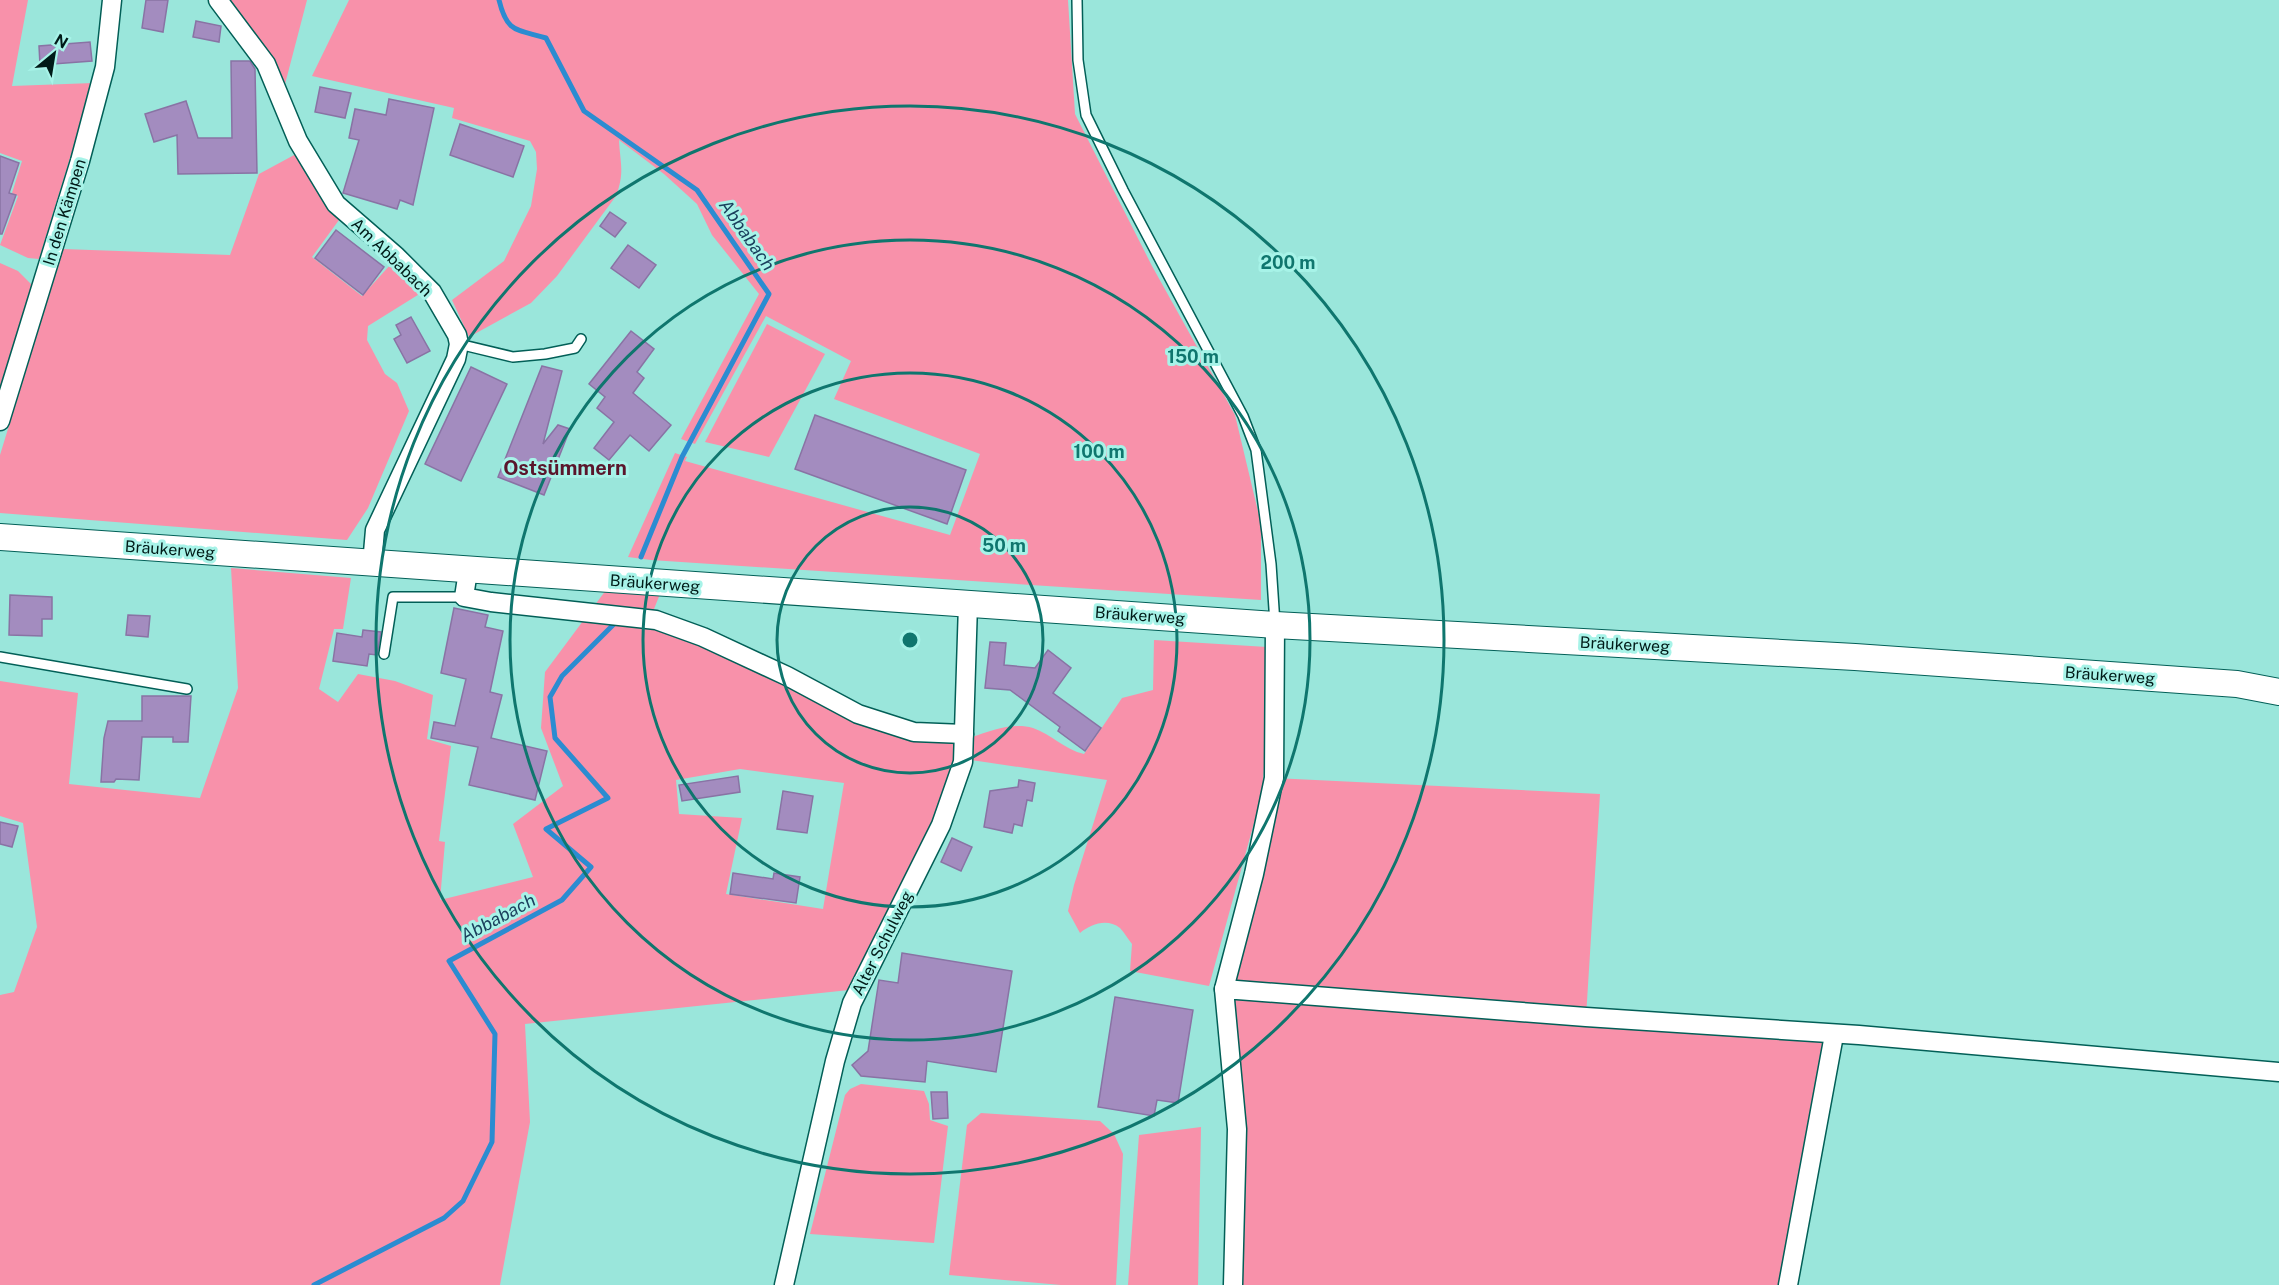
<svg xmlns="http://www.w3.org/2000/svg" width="2279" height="1285" viewBox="0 0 2279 1285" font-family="'Public Sans',sans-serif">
	<rect width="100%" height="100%" fill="#9ae6db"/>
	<!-- green -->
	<g fill="#f891aa" fill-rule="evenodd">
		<path d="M0,0h28l-16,86 81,-3 -54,176 -11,-1 -28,-13 18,-49 -6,-3 10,-32 -22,-8z"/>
		<path d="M229,0h78l-23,88 -13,-32z"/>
		<path d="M349,0h719l7,114 77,152 83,149 26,109v76l-610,-40 -23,-3 47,-104 12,4 -2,4 265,74 30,-81 -146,-55 17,-38 -85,-45 -71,128 -14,-5 78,-145 -47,-59 -15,-31 -33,-30 -45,-34c1,23 6,32 -3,56l-59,80 -26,27 -62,34 -17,-37 52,-39 27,-55 6,-37 -1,-17 -6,-11 -78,-23 2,-10 -142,-32z"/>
		<path d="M296,154l25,42 18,24 -27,37 50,39 29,-32 30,29 -53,33 -1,14 18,34 12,9 12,28 -41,97 -21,32 -347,-27v-58l63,-206 167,6 29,-81z"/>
		<path d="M0,263l18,8 14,14 -32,107z"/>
		<path d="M767,324l58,30 -56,103 -64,-15z"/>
		<path d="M231,568l120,10 -8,51h-9l-15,60 19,13 20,-28 37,7 38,14 -6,44 24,7 -12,95 6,1 -5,58 93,-23 -20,-53 50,-38 -22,-58 4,-56 64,-86 53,3 -14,35h9l130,59 171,58 -1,22 -20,61 -88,166 -324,34 5,98 -30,163h-500v-290l14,-3 23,-65 -14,-104 -23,-7v-135l78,12 -9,91 131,14 38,-110zM740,769l104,14 -21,126 -97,-15 16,-76 -63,-4 -3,-34z"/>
		<path d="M1154,640l113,7 -1,95 -4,52 -53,192 -79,-15 2,-27c-4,-5 -8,-12 -12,-16 -13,-10 -29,-4 -40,5l-12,-22 6,-26 33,-105 -136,-20 1,-23c19,-6 40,-15 61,-9 18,6 32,22 51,26l38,-56 31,-8z"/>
		<path d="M1274,778l326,16 -14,223 248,18 -46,250h-555l-9,-296z"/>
		<path d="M861,1084l63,7 5,13 1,16 18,6 -14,117 -124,-9 35,-139 5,-6z"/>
		<path d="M981,1113l119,8 14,13 9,20 -7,131h-55l-112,-10 18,-150z"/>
		<path d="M1201,1127l-3,158h-70l11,-150z"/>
	</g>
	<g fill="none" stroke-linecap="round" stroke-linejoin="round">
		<!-- stream -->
		<g stroke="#2b8cd1" stroke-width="5">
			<path d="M499,0c8,33 17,29 47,38l38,73 113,79 72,104 -87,163 -41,100"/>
			<path d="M314,1285l130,-67 19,-17 29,-59 3,-108 -46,-73 113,-61 29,-33 -45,-38 62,-31 -53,-60 -5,-41 12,-21 54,-54"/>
		</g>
	</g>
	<!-- building -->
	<g fill="#a38cbf" stroke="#8973a4" stroke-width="1.5">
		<path d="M146,0h22l-5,32 -21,-4z"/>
		<path d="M196,21l25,5 -2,16 -26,-5z"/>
		<path d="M90,42l2,19 -52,4 -1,-19z"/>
		<path d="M231,61h19l5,8 2,104 -79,1 -1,-39 -23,7 -9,-28 41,-13 12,37h34z"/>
		<path d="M320,87l31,6 -6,25 -30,-6z"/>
		<path d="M389,99l45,9 -21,97 -13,-5 -3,9 -54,-16 16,-53 -10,-2 6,-29 31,6z"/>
		<path d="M460,124l64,22 -11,31 -63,-22z"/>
		<path d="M0,156l19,7 -10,30 7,2 -14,39h-2z"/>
		<path d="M610,212l16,11 -11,14 -15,-11z"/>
		<path d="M336,230l48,37 -21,28 -48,-37z"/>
		<path d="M628,245l28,20 -17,23 -28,-20z"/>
		<path d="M411,317l19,34 -23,12 -13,-24 7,-4 -5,-10z"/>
		<path d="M631,331l23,18 -17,23 7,6 -11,15 38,32 -22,26 -19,-16 -21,25 -15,-12 20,-26 -17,-14 8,-11 -16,-13z"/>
		<path d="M542,366l20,5 -19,73 15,-19 12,4 -26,66 -46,-18z"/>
		<path d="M471,367l36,17 -46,97 -36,-17z"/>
		<path d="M815,415l151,55 -19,54 -152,-55z"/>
		<path d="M10,595l42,2v22h-10v17l-33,-1z"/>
		<path d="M454,608l34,7 -3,12 18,4 -13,61 12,3 -11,43 56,13 -12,49 -66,-15 9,-38 -47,-9 3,-16 21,4 11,-47 -25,-6z"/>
		<path d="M128,615l22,1 -2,21 -22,-2z"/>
		<path d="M363,630l18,2 -4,23 -8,-1 -2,12 -34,-5 4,-28 25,4z"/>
		<path d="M990,642l16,1 -2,22 31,3 13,-18 23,18 -18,25 48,35 -16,23 -27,-20 2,-4 -50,-37 -25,-2z"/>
		<path d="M142,696h49l-3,46h-15v-5h-31l-3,43 -23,-1 -2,3h-13l3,-44 4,-17h34z"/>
		<path d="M738,776l2,16 -58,9 -3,-16z"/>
		<path d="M1019,780l16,3 -3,18 -5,-1 -5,26 -8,-2 -2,9 -28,-6 6,-36 28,-4z"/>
		<path d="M783,791l30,5 -6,37 -30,-4z"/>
		<path d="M0,822l18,4 -6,21 -12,-3z"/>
		<path d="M952,838l20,9 -11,24 -20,-9z"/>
		<path d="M733,873l40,6 1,-6 26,4 -4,26 -66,-9z"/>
		<path d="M902,953l110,18 -16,101 -69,-11 -2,21 -64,-6 -9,-11 16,-14 11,-71 19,3z"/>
		<path d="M1115,997l78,13 -15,93 -21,-3 -3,16 -56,-9z"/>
		<path d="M931,1092h16l1,26 -15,1z"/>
	</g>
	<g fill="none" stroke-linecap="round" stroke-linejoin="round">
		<defs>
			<g id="lane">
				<path d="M1077,0l1,60 8,55 37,75 120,226 13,34 15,114 4,60"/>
				<path d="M459,344l54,13 32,-3 30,-6 6,-9"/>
				<path d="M384,654l9,-57h71"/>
				<path d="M0,657l187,32"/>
			</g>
			<g id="street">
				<path d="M218,0l48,64 32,77 38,63 60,52 36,36 25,43 2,9 -3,15 -81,171 -3,34"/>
				<path d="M0,421l80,-260 25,-94 7,-67"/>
				<path d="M468,571l-4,26 27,5 165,18 47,17 84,39 71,38 56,18 50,2"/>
				<path d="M1224,989l30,-115 20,-96 1,-153"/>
				<path d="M784,1285l51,-224 17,-58 89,-178 22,-63 5,-158"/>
				<path d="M1233,1285l4,-156 -13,-140 362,28 273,18 420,37"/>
				<path d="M1788,1285l46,-250"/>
			</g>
			<path id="secondary" d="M0,537l1275,88 580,32 382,27 42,8"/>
		</defs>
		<!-- lane casing -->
		<use href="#lane" stroke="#025f57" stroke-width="12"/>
		<!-- street casing -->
		<use href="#street" stroke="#025f57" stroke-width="21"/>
		<!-- secondary casing -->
		<use href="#secondary" stroke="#025f57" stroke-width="28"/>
		<!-- lane -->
		<use href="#lane" stroke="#fff" stroke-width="9"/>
		<!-- street -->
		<use href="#street" stroke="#fff" stroke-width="18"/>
		<!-- secondary -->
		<use href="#secondary" stroke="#fff" stroke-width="26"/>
	</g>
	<!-- distance rings -->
	<g fill="none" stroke="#0f766e" stroke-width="3">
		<circle cx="910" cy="640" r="133"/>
		<circle cx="910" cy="640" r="267"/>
		<circle cx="910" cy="640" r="400"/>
		<circle cx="910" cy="640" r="534"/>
	</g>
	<g text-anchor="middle" stroke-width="6" stroke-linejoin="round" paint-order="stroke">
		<!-- street labels -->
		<g font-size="16" fill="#001b18" stroke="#a7f3e8">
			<text transform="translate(64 212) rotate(-73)" y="6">In den Kämpen</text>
			<text transform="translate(392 257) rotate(44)" y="6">Am Abbabach</text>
			<text transform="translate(170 549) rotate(4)" y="6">Bräukerweg</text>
			<text transform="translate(655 583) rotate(4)" y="6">Bräukerweg</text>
			<text transform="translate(1140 615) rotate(4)" y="6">Bräukerweg</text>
			<text transform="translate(1625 644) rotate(3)" y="6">Bräukerweg</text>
			<text transform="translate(2110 675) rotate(4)" y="6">Bräukerweg</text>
			<text transform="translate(882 943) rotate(-63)" y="6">Alter Schulweg</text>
		</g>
		<!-- water labels -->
		<g font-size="18" font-style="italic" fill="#1b405d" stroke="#a7f3e8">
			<text transform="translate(747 235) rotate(55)" y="6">Abbabach</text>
			<text transform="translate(498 918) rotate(-28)" y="6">Abbabach</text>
		</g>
		<!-- quarter labels -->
		<g font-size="20" font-weight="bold" fill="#5a162c" stroke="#a7f3e8">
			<text x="565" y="475">Ostsümmern</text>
		</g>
	</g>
	<circle cx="910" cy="640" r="9" fill="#0f766e" stroke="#a7f3e8" stroke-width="3"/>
	<g font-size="18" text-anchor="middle" font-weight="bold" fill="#0f766e" stroke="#a7f3e8" stroke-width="6" stroke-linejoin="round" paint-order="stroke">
		<text x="1288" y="269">200 m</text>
		<text x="1193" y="363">150 m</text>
		<text x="1099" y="458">100 m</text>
		<text x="1004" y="552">50 m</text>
	</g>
	<!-- north arrow -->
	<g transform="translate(54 54) rotate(30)" stroke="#a7f3e8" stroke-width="4.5" paint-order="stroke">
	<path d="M0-4.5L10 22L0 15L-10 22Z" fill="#001b18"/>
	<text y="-9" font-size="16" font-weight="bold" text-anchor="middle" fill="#001b18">N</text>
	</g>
</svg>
